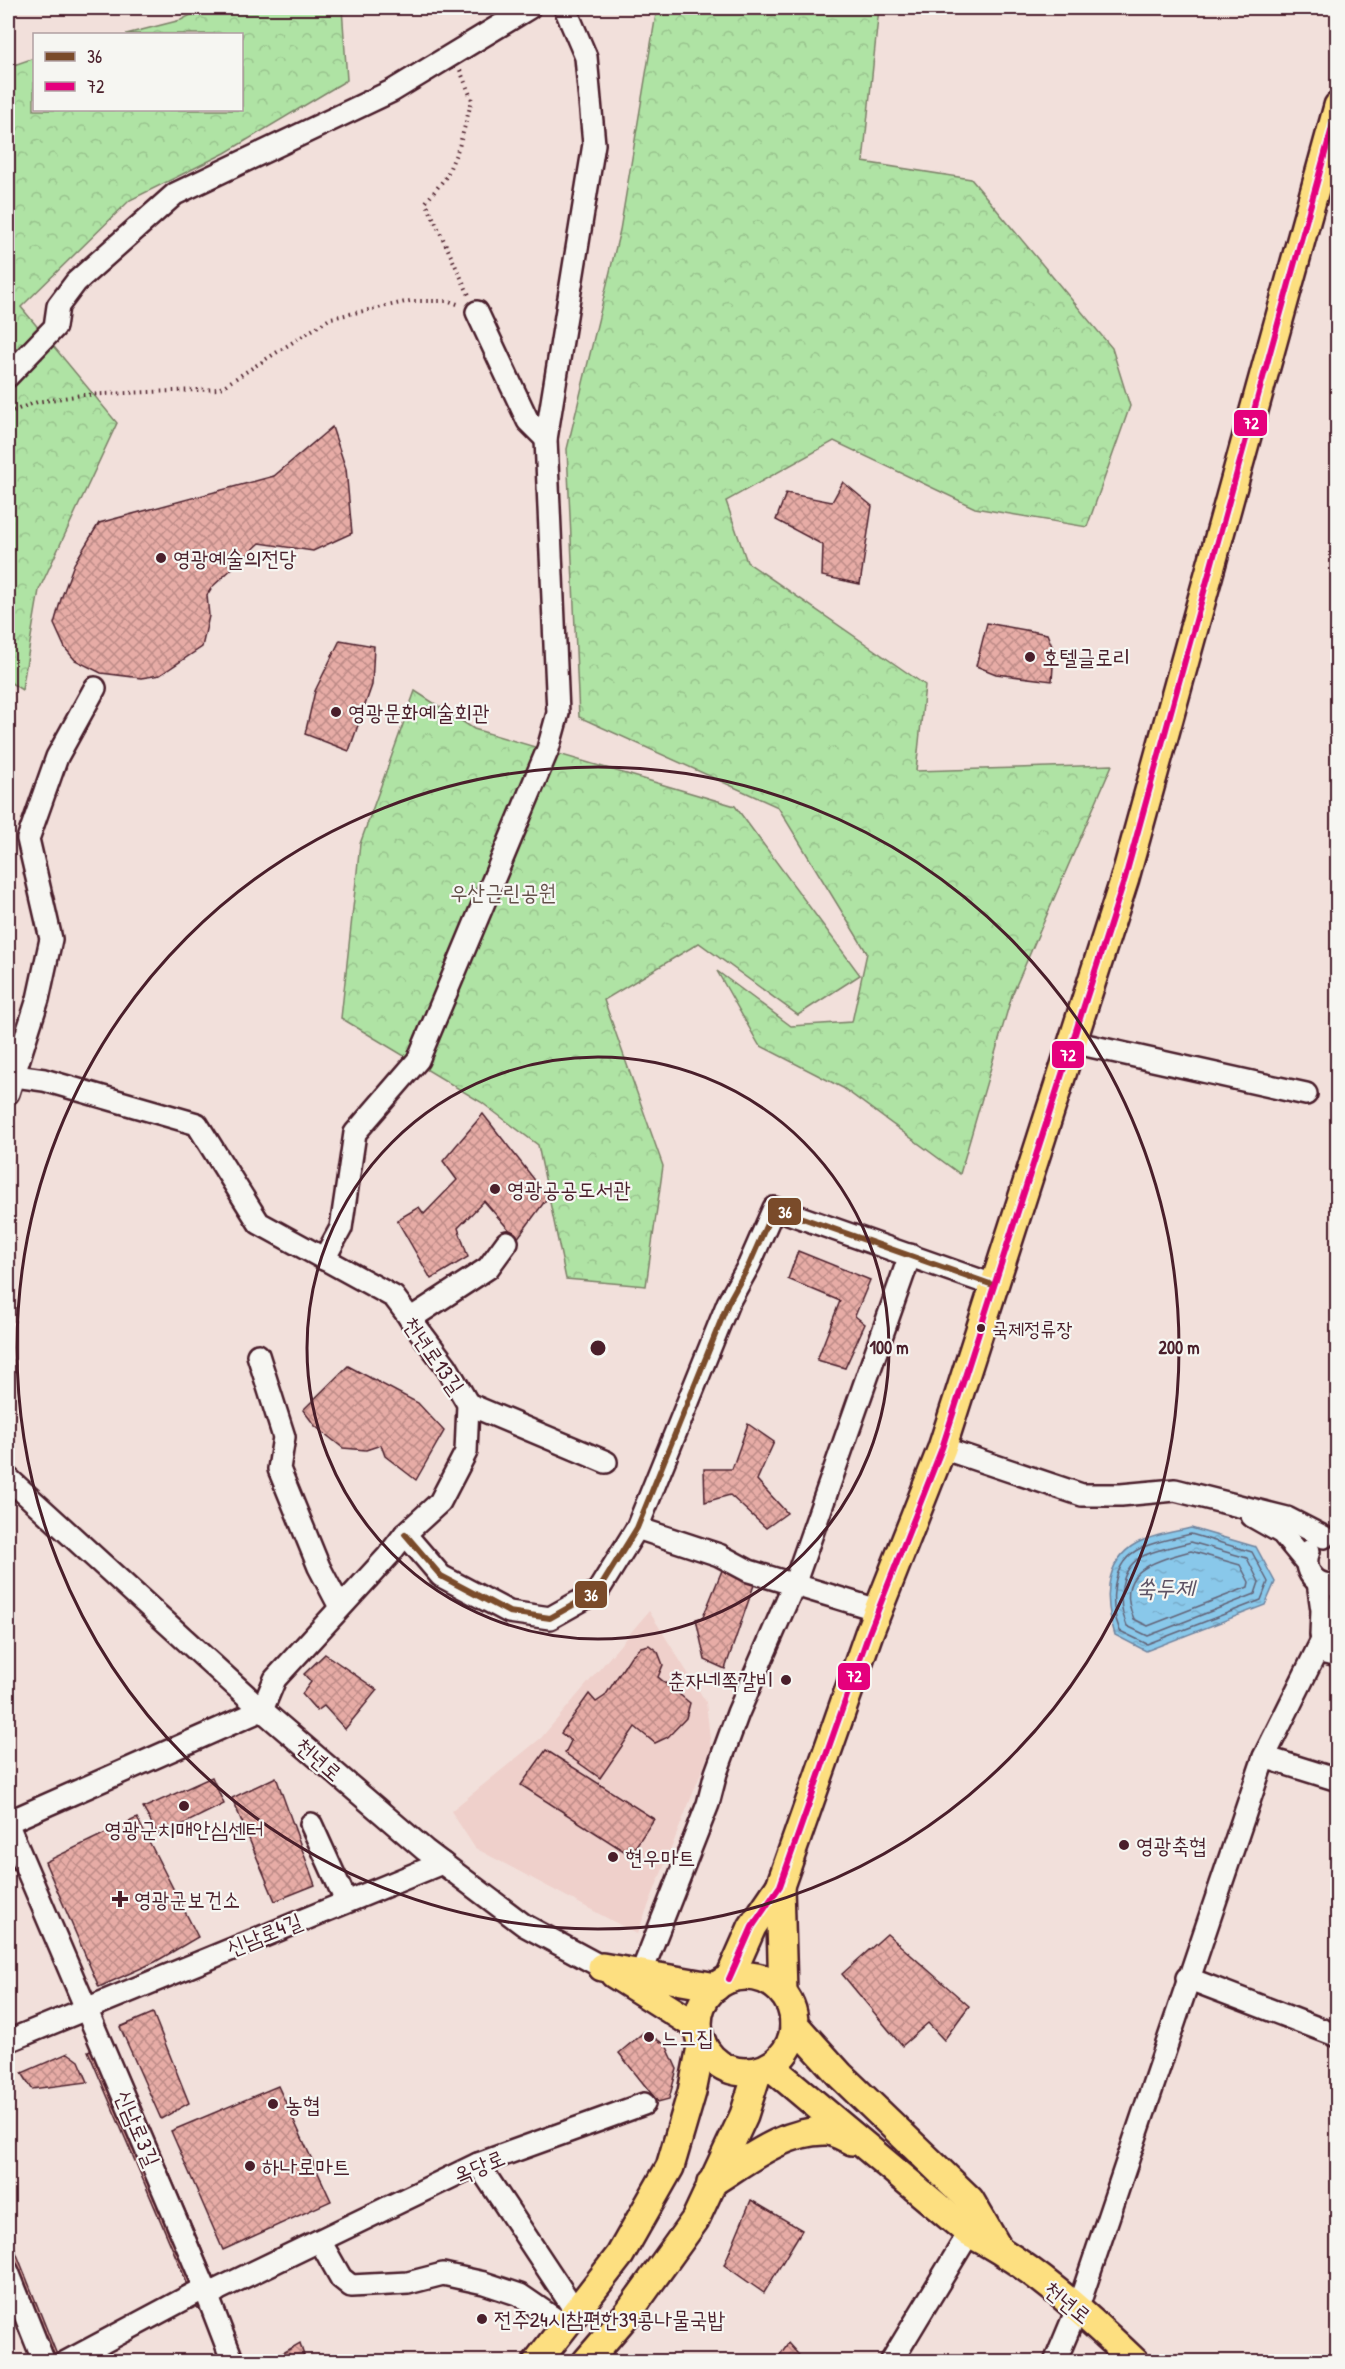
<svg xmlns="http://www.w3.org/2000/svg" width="1345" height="2369" viewBox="0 0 1345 2369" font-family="'Patrick Hand','Poor Story',sans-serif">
	<defs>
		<pattern id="forest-crowns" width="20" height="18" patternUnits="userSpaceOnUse" patternTransform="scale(1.5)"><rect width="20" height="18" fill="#afe3a4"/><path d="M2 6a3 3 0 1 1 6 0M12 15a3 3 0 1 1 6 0" fill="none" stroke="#98c28d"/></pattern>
		<pattern id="water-ripples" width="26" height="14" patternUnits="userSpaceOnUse" patternTransform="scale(1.5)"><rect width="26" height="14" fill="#89c8ea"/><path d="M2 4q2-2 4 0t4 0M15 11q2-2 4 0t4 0" fill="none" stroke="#78abc9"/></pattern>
		<pattern id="building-cross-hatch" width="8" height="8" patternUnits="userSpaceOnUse" patternTransform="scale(1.5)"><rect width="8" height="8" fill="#e7aca6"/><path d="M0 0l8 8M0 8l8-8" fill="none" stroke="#bd8b87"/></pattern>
	</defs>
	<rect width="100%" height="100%" fill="#f2e0db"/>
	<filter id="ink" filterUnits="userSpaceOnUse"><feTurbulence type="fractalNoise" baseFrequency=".0167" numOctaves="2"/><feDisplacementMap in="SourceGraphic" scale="12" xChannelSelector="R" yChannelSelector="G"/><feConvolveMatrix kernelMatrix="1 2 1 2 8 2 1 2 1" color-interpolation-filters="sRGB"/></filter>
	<g filter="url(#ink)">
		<!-- built -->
		<path fill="#efd0cb" d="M649,1611l57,91 5,46 -74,186 -162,-86 -24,-37 90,-73z"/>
		<!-- forest -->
		<g fill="url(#forest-crowns)" stroke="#7c8168" stroke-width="1.5">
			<path d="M204,8h138l5,72 -122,73 -95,47 -109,107 96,116 -78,167 -17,100 -14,-9v-614l26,-9v52h208v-76h-116l55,-14z"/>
			<path d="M657,8h222l-16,154 108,17 141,169 18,58 -43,121 -112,-19 -141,-67 -108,60 21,61 178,123 -9,86 196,-6 -100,230 -52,179 -117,-86 -84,-43 -42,-74 74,55 61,-4 15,-69 -89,-146 -199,-90 -12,-268 53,-219z"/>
			<path d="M415,691l59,38 261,77 125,169 -62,40 -99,-72 -95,57 59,166 -17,120 -80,-7 -28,-134 -57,-43 -140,-84 19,-174z"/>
		</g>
		<!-- water -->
		<path fill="url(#water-ripples)" stroke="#70849e" stroke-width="1.5" d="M1191,1528l65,19 19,35 -10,23 -119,46 -31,-16c-10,-32 -13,-73 22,-92 15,-8 37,-11 54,-15z"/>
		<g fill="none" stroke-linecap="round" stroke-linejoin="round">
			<!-- shore -->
			<g stroke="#636377" stroke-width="1.5">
				<path d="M1191,1534l61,18 16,30 -7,18 -114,44 -27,-13c-11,-27 -10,-69 21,-83 15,-7 34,-10 50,-14z"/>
				<path d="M1191,1542l56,16 12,24 -4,12 -107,42 -21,-10c-10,-24 -9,-59 18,-71 14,-6 31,-9 46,-13z"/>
				<path d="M1191,1551l49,14 9,17 -1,5 -100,39 -14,-7c-21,-49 21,-58 57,-68z"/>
			</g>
		</g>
		<!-- building -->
		<g fill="url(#building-cross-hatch)" stroke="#4a1f2b" stroke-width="1.5">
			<path d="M332,427l14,42 6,64 -39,18 -53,-8 -48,44 -5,8 2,21 -7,31 -42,28 -19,3 -40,-5 -26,-13 -10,-12 -11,-24 7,-25 13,-35 25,-41 175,-47z"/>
			<path d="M843,482l29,24 -12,78 -38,-8 1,-31 -47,-25 10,-27 46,9z"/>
			<path d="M987,623l60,11 7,17 -2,30 -56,-7 -20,-8z"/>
			<path d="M340,640l34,6 -2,39 -23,66 -44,-17 10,-43z"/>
			<path d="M483,1114l65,83 -31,42 -33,-38 -26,27 10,29 -37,22 -34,-59 22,-13 5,7 33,-34 -14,-19z"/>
			<path d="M798,1251l72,29 -15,36 10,8 -20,44 -28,-8 23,-59 -52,-22z"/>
			<path d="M348,1366l70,37 26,28 -28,49 -31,-24 -4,-11 -15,5 -23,-2 -28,-22 -12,-16z"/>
			<path d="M748,1424l26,18 -17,38 30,33 -21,15 -36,-33 -25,7 -1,-33h28z"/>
			<path d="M725,1563l29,22 -29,84 -20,-9 -9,-41 7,-2z"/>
			<path d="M649,1645l9,7 5,13 -5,12 32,26 -4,15 -18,19 -13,6 -20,-16 -35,51 -35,-25 6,-12 -10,-8 28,-39 7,8 9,-6 26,-40 10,-9z"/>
			<path d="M325,1654l52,36 -32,39 -21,-23 -7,5 -15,-17 9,-12 -7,-8z"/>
			<path d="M546,1750l108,69 -24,36 -109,-70z"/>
			<path d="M212,1777l12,27 -65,32 -16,-28z"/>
			<path d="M276,1777l39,108 -40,16 -43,-103z"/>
			<path d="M137,1818l61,119 -43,25 -56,25 -54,-125z"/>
			<path d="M887,1934l82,72 -25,34 -16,-17 -26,23 -60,-72z"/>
			<path d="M153,2013l36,90 -28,16 -41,-92z"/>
			<path d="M644,2032l22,13 11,24 -8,30 -11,3 -39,-49z"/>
			<path d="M113,2042l102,238 7,24 -18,9 -11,-9 -5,3 -10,-18 9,-6 -99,-232z"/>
			<path d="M68,2053l11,8 9,21 -56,7 -10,-16z"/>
			<path d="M278,2086l53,115 -108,49 -52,-119z"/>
			<path d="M751,2200l51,30 -38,63 -40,-28z"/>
			<path d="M8,2232l49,123 -12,7 -37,-66z"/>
			<path d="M300,2343l6,19h-28l-2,-5z"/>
			<path d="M788,2343l17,19h-30z"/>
		</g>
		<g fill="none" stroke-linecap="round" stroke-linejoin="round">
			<defs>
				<g id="minor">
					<path d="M477,312l51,109 18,18"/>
					<path d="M8,376l47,-49 3,-21 18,-24 99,-88 217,-103 137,-83"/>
					<path d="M1072,1042l234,52"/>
					<path d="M8,1075l36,5 153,44 62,99 135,74 52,69 22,38 -2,48 -26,50 -35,32 -17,22 -113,123 -13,31 -254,-232"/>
					<path d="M8,1093l30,-94 13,-60 -23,-100 29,-82 38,-69"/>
					<path d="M324,1259l17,-31 14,-95 63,-73 130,-311 10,-36 -12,-274 48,-295 -8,-87 -21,-49"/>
					<path d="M410,1319l78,-51 19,-26"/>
					<path d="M258,1355l26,82 -5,32 40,98 21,40"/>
					<path d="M468,1404l138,58"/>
					<path d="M942,1448l140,47h39l54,-5 112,28 37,19"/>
					<path d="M1252,1516l30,17 24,29"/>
					<path d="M637,1528l82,27 30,16 129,39"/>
					<path d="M405,1534l36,42 68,36 41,6 48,-27 39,-63 91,-225 21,-38 25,-57 219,77"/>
					<path d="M1309,1551c-8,19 7,38 29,33"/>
					<path d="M1318,1582l4,28 -1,25"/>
					<path d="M1317,1651l21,5"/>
					<path d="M1264,1757l74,23"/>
					<path d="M8,1822l254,-112 163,140 99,75 78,42"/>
					<path d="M311,1824l35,77"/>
					<path d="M8,1825l197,463 -139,74"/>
					<path d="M641,1974l67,-170 8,-31 22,-60 57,-131 115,-327"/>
					<path d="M1187,1978l151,58"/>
					<path d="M8,2041l434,-178"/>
					<path d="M478,2164l98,148"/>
					<path d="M320,2241l21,37 10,8 57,-3 35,-9 41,9 36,12 45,31"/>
					<path d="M8,2272l36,90"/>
					<path d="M233,2362l-25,-65 11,-8 259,-125 166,-60"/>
					<path d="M891,2362l78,-129"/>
					<path d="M1055,2362l23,-55 186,-550 74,-149"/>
				</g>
				<g id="major">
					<path d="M780,1886l3,107"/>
					<path d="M602,1967l114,20"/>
					<path d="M614,1974l84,53"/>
					<circle cx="746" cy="2024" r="48"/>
					<path d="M729,1979l23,-52 28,-41 89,-253 73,-185 183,-570 213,-772"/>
					<path d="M794,2024l46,51 130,125 28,48"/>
					<path d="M770,2066l199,167c63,32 115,80 166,129"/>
					<path d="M711,2183c34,-21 73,-53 115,-52 8,0 19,7 26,10"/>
					<path d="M537,2362l83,-107 50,-88 22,-75 10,-50"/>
					<path d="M586,2362l42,-49 67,-93 49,-105 14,-44"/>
				</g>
			</defs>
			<!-- minor casing -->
			<use href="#minor" stroke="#4a1f2b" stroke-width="26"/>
			<!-- major casing -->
			<use href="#major" stroke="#4a1f2b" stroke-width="32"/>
			<!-- path -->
			<g stroke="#4a1f2b" stroke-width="4" stroke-dasharray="1.5 4.5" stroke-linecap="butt">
				<path d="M460,70l12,30 -13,47 -13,30 -20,25 43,93"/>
				<path d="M8,410l2,2 27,-10 45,-7 137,-6 112,-71 79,-17h39l11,4"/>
			</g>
			<!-- minor -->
			<use href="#minor" stroke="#f6f6f2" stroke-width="21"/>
			<!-- major -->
			<use href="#major" stroke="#fddf80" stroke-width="27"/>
			<defs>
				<path id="bus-1" d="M405,1534l36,42 68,36 41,6 48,-27 39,-63 91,-225 21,-38 25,-57 219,77"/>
				<path id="bus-2" d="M729,1979l23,-52 28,-41 89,-253 73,-185 183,-570 213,-772"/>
			</defs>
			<!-- bus-1 casing -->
			<use href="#bus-1" stroke="#f6f6f2" stroke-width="10"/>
			<!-- bus-2 casing -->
			<use href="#bus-2" stroke="#f6f6f2" stroke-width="10"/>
			<!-- bus-1 -->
			<use href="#bus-1" stroke="#7a4b2a" stroke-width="6"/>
			<!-- bus-2 -->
			<use href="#bus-2" stroke="#e5007d" stroke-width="6"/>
		</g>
	</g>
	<!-- distance rings -->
	<g fill="none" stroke="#4a1f2b" stroke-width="3">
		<circle cx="598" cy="1348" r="291"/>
		<circle cx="598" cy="1348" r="581"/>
	</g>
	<!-- markers -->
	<g fill="#4a1f2b" stroke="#f6f6f2" stroke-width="2">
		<circle cx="161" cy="558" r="6"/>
		<circle cx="1030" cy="657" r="6"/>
		<circle cx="336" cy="712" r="6"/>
		<circle cx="495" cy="1189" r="6"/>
		<circle cx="981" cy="1328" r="5"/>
		<circle cx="786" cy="1680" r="6"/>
		<circle cx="184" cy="1806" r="6"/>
		<circle cx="1124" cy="1845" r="6"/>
		<circle cx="613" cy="1857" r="6"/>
		<path d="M117 1890h6v6h6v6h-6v6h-6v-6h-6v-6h6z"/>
		<circle cx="649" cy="2037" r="6"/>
		<circle cx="273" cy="2104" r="6"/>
		<circle cx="250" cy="2166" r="6"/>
		<circle cx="482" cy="2319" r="6"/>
	</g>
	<g text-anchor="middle" stroke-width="4.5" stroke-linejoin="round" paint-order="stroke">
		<!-- bus labels -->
		<g font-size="20" fill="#4a1f2b" stroke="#f6f6f2" text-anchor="start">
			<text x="992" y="1336">국제정류장</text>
		</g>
		<!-- poi labels -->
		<g font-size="22" fill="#4a1f2b" stroke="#f6f6f2" text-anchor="start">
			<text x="173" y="566">영광예술의전당</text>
			<text x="1042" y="665">호텔글로리</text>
			<text x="348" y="720">영광문화예술회관</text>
			<text x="507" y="1197">영광공공도서관</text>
			<text x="774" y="1688" text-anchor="end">춘자네쪽갈비</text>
			<text x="184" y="1837" text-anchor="middle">영광군치매안심센터</text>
			<text x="1136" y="1853">영광축협</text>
			<text x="625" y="1865">현우마트</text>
			<text x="134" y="1907">영광군보건소</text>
			<text x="661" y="2045">느그집</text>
			<text x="285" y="2112">농협</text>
			<text x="262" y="2174">하나로마트</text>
			<text x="494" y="2327">전주24시참편한39콩나물국밥</text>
		</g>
		<!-- park labels -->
		<g font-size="22" fill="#635049" stroke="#f6f6f2">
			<text x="503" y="900">우산근린공원</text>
		</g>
		<!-- street labels -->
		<g font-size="22" fill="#4a1f2b" stroke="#f6f6f2">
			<text transform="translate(434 1355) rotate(55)" y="8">천년로13길</text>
			<text transform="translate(319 1759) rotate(41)" y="8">천년로</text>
			<text transform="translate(264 1934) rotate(-22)" y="8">신남로4길</text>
			<text transform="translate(138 2128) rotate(67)" y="8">신남로3길</text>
			<text transform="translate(479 2166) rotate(-23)" y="8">옥당로</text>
			<text transform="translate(1068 2302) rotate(39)" y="8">천년로</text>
		</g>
		<!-- water labels -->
		<g font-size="24" font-style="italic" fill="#5d5264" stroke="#f6f6f2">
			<text x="1165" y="1596">쑥두제</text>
		</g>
	</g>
	<circle cx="598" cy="1348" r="9" fill="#4a1f2b" stroke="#f6f6f2" stroke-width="3"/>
	<g font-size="18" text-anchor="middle" font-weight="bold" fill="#4a1f2b" stroke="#f6f6f2" stroke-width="4.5" stroke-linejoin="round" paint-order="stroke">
		<text x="889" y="1354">100 m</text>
		<text x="1179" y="1354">200 m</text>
	</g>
	<g stroke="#f6f6f2" stroke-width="2">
		<rect x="1233" y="409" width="35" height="28" rx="6" fill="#e5007d"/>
		<rect x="1051" y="1040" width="34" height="29" rx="6" fill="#e5007d"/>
		<rect x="767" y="1197" width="35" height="29" rx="6" fill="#7a4b2a"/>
		<rect x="574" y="1580" width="34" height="29" rx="6" fill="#7a4b2a"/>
		<rect x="837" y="1662" width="34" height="29" rx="6" fill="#e5007d"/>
	</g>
	<g font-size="16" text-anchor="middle" font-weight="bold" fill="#fff">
		<text x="1251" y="429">72</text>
		<text x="1068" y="1061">72</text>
		<text x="785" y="1218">36</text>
		<text x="591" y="1601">36</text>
		<text x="854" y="1682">72</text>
	</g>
	<!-- margin -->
	<rect width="1345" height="2369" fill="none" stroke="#f6f6f2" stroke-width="30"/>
	<rect x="15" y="15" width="1315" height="2339" fill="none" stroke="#4a1f2b" stroke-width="2" filter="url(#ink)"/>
	<!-- legend -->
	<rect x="33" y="33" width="210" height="78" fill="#f6f6f2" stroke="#b1a0a2" stroke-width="1.5"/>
	<rect x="45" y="52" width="30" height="9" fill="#7a4b2a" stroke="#b1a0a2" stroke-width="1.5"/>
	<text x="87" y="63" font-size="18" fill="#4a1f2b">36</text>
	<rect x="45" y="82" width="30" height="9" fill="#e5007d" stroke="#b1a0a2" stroke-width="1.5"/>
	<text x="87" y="93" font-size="18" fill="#4a1f2b">72</text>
</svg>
